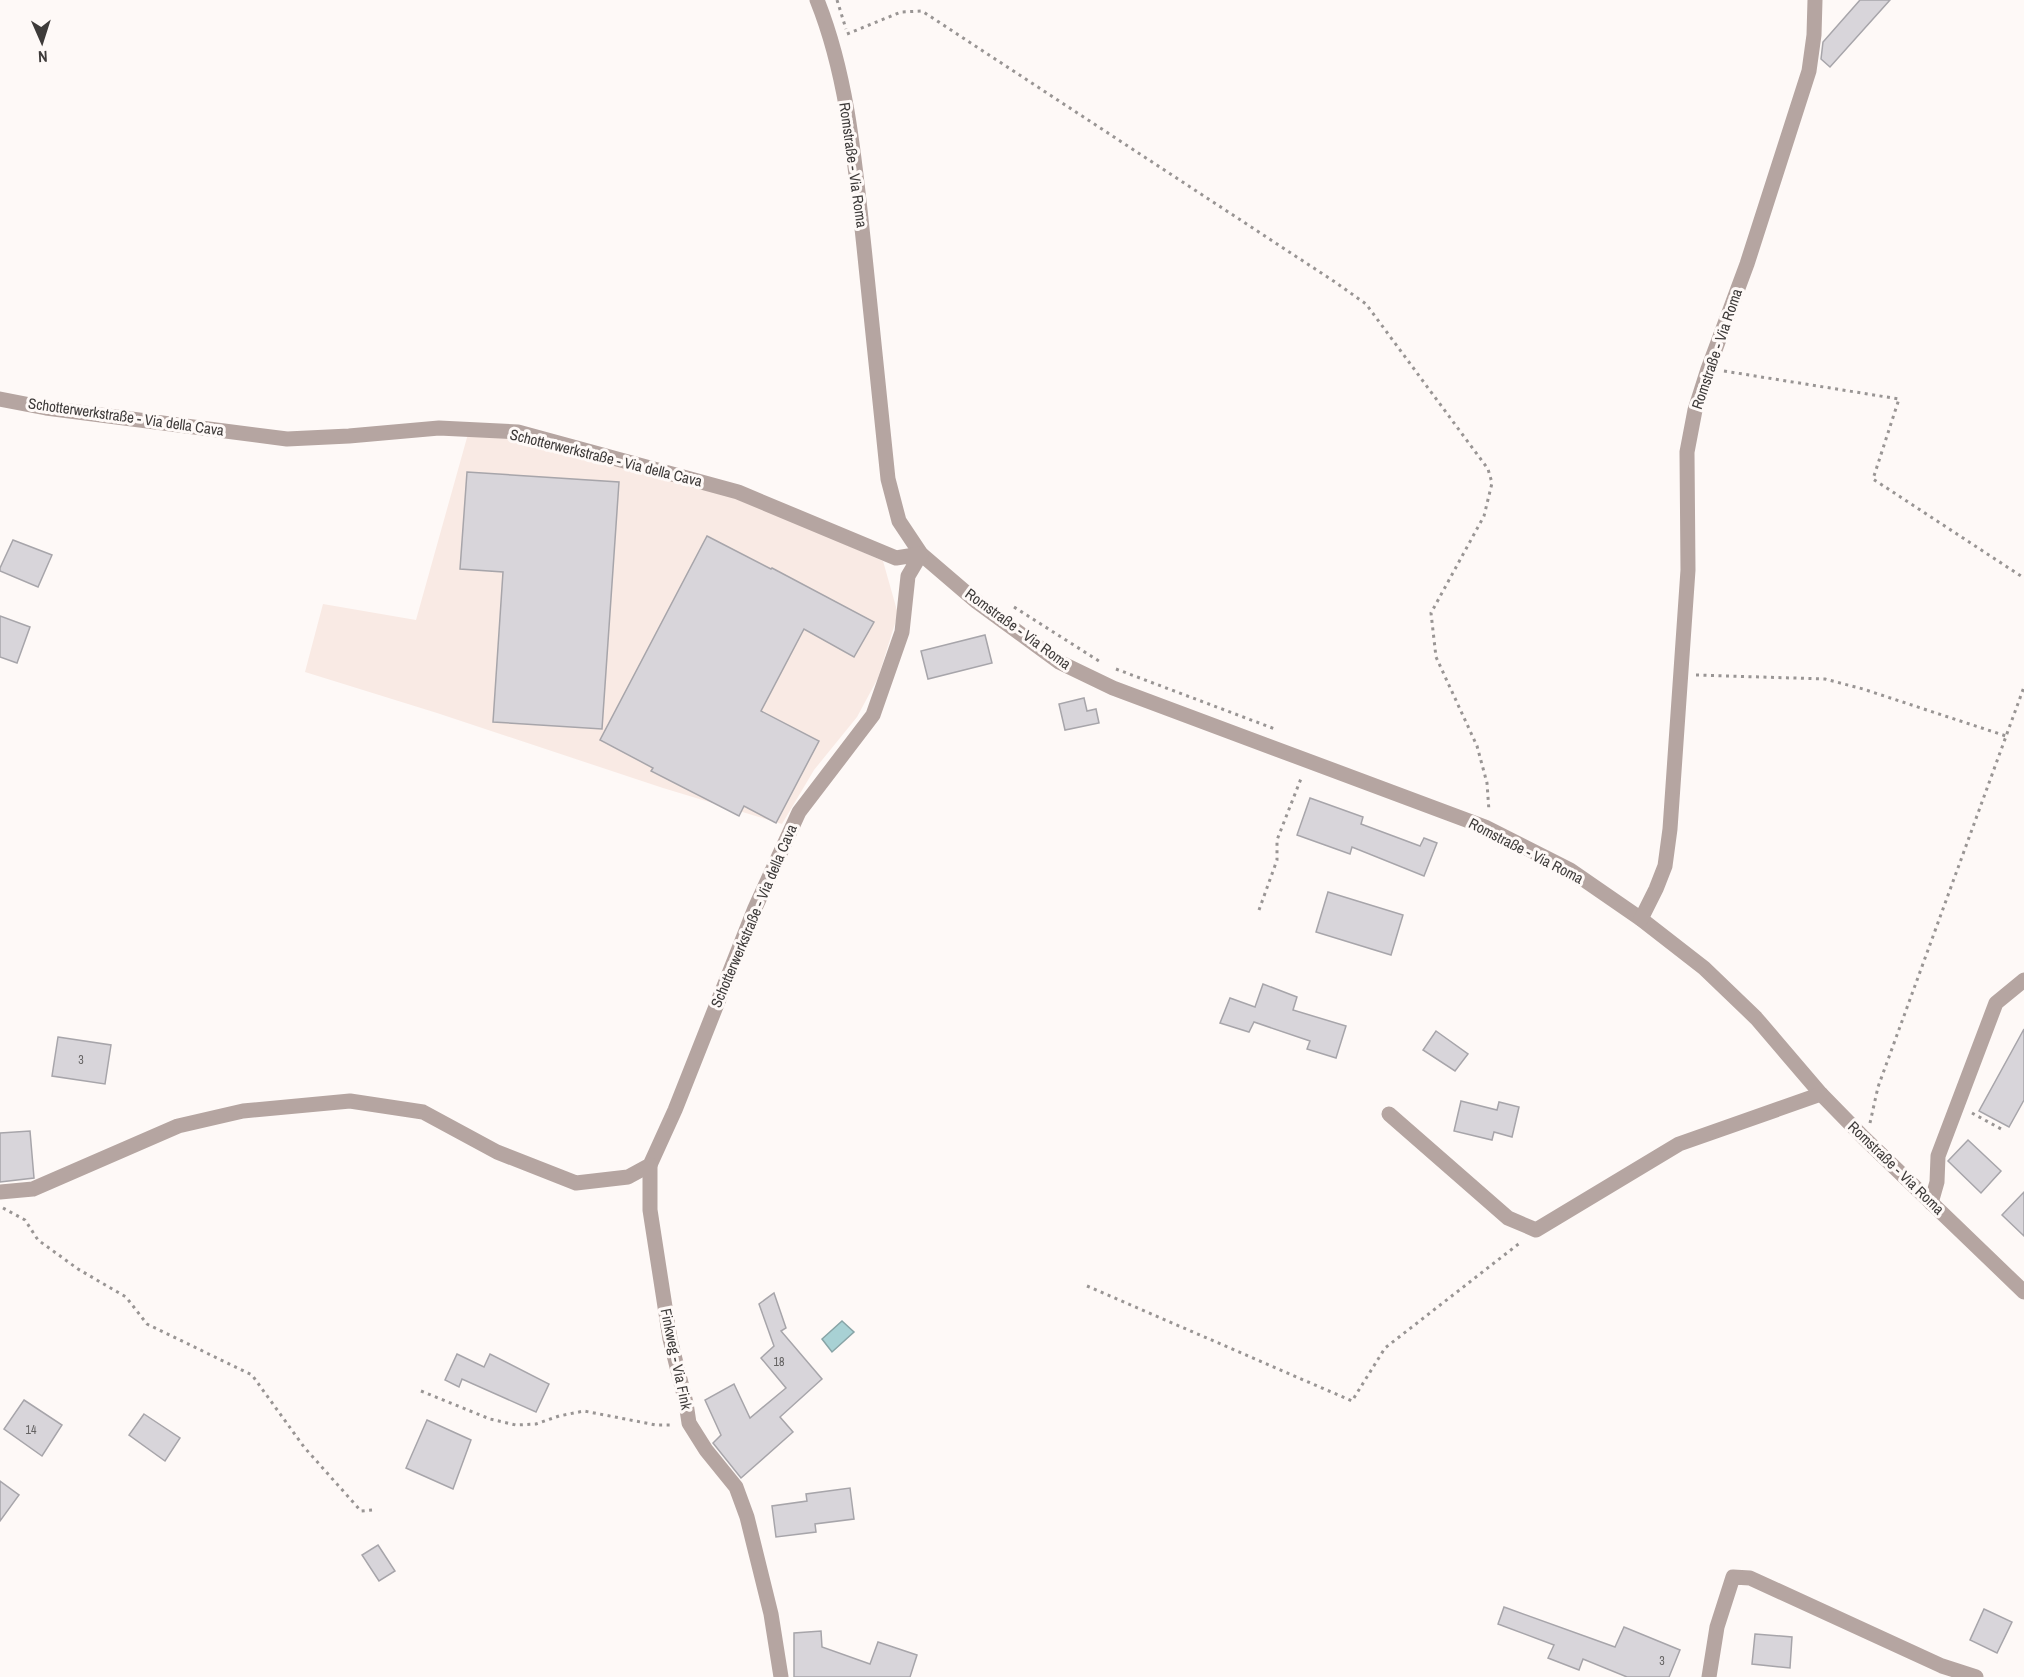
<svg xmlns="http://www.w3.org/2000/svg" width="2024" height="1677" viewBox="0 0 2024 1677" font-family="'Archivo Narrow',sans-serif">
	<rect width="100%" height="100%" fill="#fef9f7"/>
	<!-- built -->
	<path fill="#f9eae4" d="M468,434l52,3 206,55 157,69 15,53 -20,64 -21,39 -43,53 -32,54 -119,-36 -226,-75 -132,-41 18,-68 93,16z"/>
	<!-- water -->
	<path fill="#a8d1d4" stroke="#88a4a6" stroke-width="1.5" d="M842,1321l12,11 -22,20 -10,-13z"/>
	<!-- building -->
	<g fill="#d8d5da" stroke="#a7a5aa" stroke-width="1.5">
		<path d="M1860,0h30l-60,67 -9,-8 2,-17z"/>
		<path d="M467,472l152,10 -17,247 -109,-7 10,-150 -43,-3z"/>
		<path d="M707,536l64,33 1,-1 102,54 -20,35 -50,-28 -43,82 58,30 -43,82 -32,-17 -5,10 -88,-45 2,-3 -53,-28z"/>
		<path d="M13,540l39,15 -14,32 -38,-16v-3z"/>
		<path d="M0,616l30,11 -13,36 -17,-6z"/>
		<path d="M985,635l7,28 -64,16 -7,-28z"/>
		<path d="M1084,698l3,13 9,-2 3,14 -34,7 -6,-26z"/>
		<path d="M1310,798l53,19 -2,7 59,22 4,-8 13,5 -13,33 -72,-29 -2,7 -53,-19z"/>
		<path d="M1328,892l75,23 -12,40 -75,-23z"/>
		<path d="M1263,984l34,13 -4,13 53,16 -10,32 -29,-9 3,-8 -56,-19 -5,10 -29,-9 10,-25 25,9z"/>
		<path d="M2024,1029v71l-15,27 -30,-16z"/>
		<path d="M1436,1031l32,23 -13,17 -32,-21z"/>
		<path d="M58,1037l53,8 -6,39 -53,-8z"/>
		<path d="M1461,1101l36,9 2,-8 20,5 -7,30 -18,-5 -2,8 -38,-9z"/>
		<path d="M30,1131l4,47 -34,4v-49z"/>
		<path d="M1968,1140l33,31 -20,22 -33,-32z"/>
		<path d="M2024,1192v44l-22,-21z"/>
		<path d="M774,1293l12,35 -5,3 41,48 -42,38 13,15 -52,46 -28,-35 8,-8 -16,-35 29,-16 16,34 36,-30 -25,-30 13,-12 -15,-42z"/>
		<path d="M457,1354l27,13 6,-13 59,30 -13,28 -74,-33 -3,8 -14,-7z"/>
		<path d="M24,1400l38,25 -20,31 -38,-27z"/>
		<path d="M144,1414l36,24 -15,23 -36,-26z"/>
		<path d="M427,1420l44,20 -18,49 -47,-21z"/>
		<path d="M0,1481l19,14 -19,26z"/>
		<path d="M850,1488l4,31 -39,5 1,8 -40,5 -4,-31 35,-5 -1,-7z"/>
		<path d="M378,1545l17,26 -16,10 -17,-26z"/>
		<path d="M1504,1607l111,40 9,-20 56,23 -11,27h-42l-44,-18 -4,11 -31,-12 6,-13 -56,-21z"/>
		<path d="M1984,1609l28,13 -15,31 -27,-13z"/>
		<path d="M821,1631l1,16 48,17 8,-22 39,13 -7,22h-116v-44z"/>
		<path d="M1755,1634l37,3 -2,31 -38,-4z"/>
	</g>
	<g fill="none" stroke-linecap="round" stroke-linejoin="round">
		<!-- path -->
		<g stroke="#999594" stroke-width="3" stroke-dasharray="3 4.5" stroke-linecap="butt">
			<path d="M837,0l9,29"/>
			<path d="M847,34l54,-22 21,-1 413,271 31,22 122,165 4,14 -8,33 -53,97 5,44 41,89 10,37 2,28"/>
			<path d="M1724,371l175,28 -26,80 151,99"/>
			<path d="M1014,607l88,56"/>
			<path d="M1116,669l159,60"/>
			<path d="M1696,675l129,4 38,10 143,47"/>
			<path d="M1259,910l18,-50v-20l25,-64"/>
			<path d="M1972,1113l31,17"/>
			<path d="M1870,1123l8,-36 146,-400"/>
			<path d="M3,1208l22,12 13,20 40,29 48,28 21,27 105,51 52,72 57,64 11,-1"/>
			<path d="M1087,1286l265,115 33,-53 136,-106"/>
			<path d="M421,1391l69,28 26,6 20,-1 23,-8 25,-5 72,14h17"/>
		</g>
		<!-- minor -->
		<g stroke="#b5a5a1" stroke-width="15">
			<path d="M817,0c31,77 38,164 47,247 8,77 16,155 24,232l11,42 22,33 56,48 82,60 54,26 372,139 85,43 71,49 63,49 52,50 65,76 43,44 160,154"/>
			<path d="M0,399l46,9 241,31 62,-3 90,-8 79,4 220,60 158,66 25,-4 -13,22 -6,56 -29,83 -74,97 -44,96 -80,202 -25,55 -22,12 -52,6 -79,-31 -74,-40 -73,-11 -107,10 -65,15 -145,63 -33,3"/>
			<path d="M1641,919l15,-30 9,-23 5,-37 18,-259 -1,-118 8,-42 13,-41 39,-105 62,-193 5,-36 1,-35"/>
			<path d="M1389,1114l119,104 28,12 143,-86 142,-50"/>
			<path d="M650,1165v45l20,129 16,64 3,20 17,27 30,37 11,30 24,97 10,63"/>
			<path d="M1931,1203l6,-21 1,-26 58,-153 28,-23"/>
			<path d="M1709,1677l8,-50 16,-50 17,1 192,88 34,11"/>
		</g>
	</g>
	<g text-anchor="middle" stroke-width="6" stroke-linejoin="round" paint-order="stroke">
		<!-- number labels -->
		<g font-size="12" fill="#646262">
			<text x="81" y="1064">3</text>
			<text x="779" y="1366">18</text>
			<text x="31" y="1434">14</text>
			<text x="1662" y="1665">3</text>
		</g>
		<!-- street labels -->
		<g font-size="15" fill="#3e3b3a" stroke="#fef9f7">
			<text transform="translate(853 165) rotate(82)" y="5">Romstraße - Via Roma</text>
			<text transform="translate(1717 349) rotate(-71)" y="5">Romstraße - Via Roma</text>
			<text transform="translate(126 417) rotate(8)" y="5">Schotterwerkstraße - Via della Cava</text>
			<text transform="translate(606 458) rotate(14)" y="5">Schotterwerkstraße - Via della Cava</text>
			<text transform="translate(1018 629) rotate(36)" y="5">Romstraße - Via Roma</text>
			<text transform="translate(1526 851) rotate(27)" y="5">Romstraße - Via Roma</text>
			<text transform="translate(754 916) rotate(-67)" y="5">Schotterwerkstraße - Via della Cava</text>
			<text transform="translate(1896 1168) rotate(44)" y="5">Romstraße - Via Roma</text>
			<text transform="translate(676 1359) rotate(78)" y="5">Finkweg - Via Fink</text>
		</g>
	</g>
	<!-- north arrow -->
	<g transform="translate(42 42) rotate(177)" stroke="#fef9f7" stroke-width="4.5" paint-order="stroke">
	<path d="M0-4.5L10 22L0 15L-10 22Z" fill="#3e3b3a"/>
	<text y="-9" font-size="16" font-weight="bold" text-anchor="middle" fill="#3e3b3a">N</text>
	</g>
</svg>
